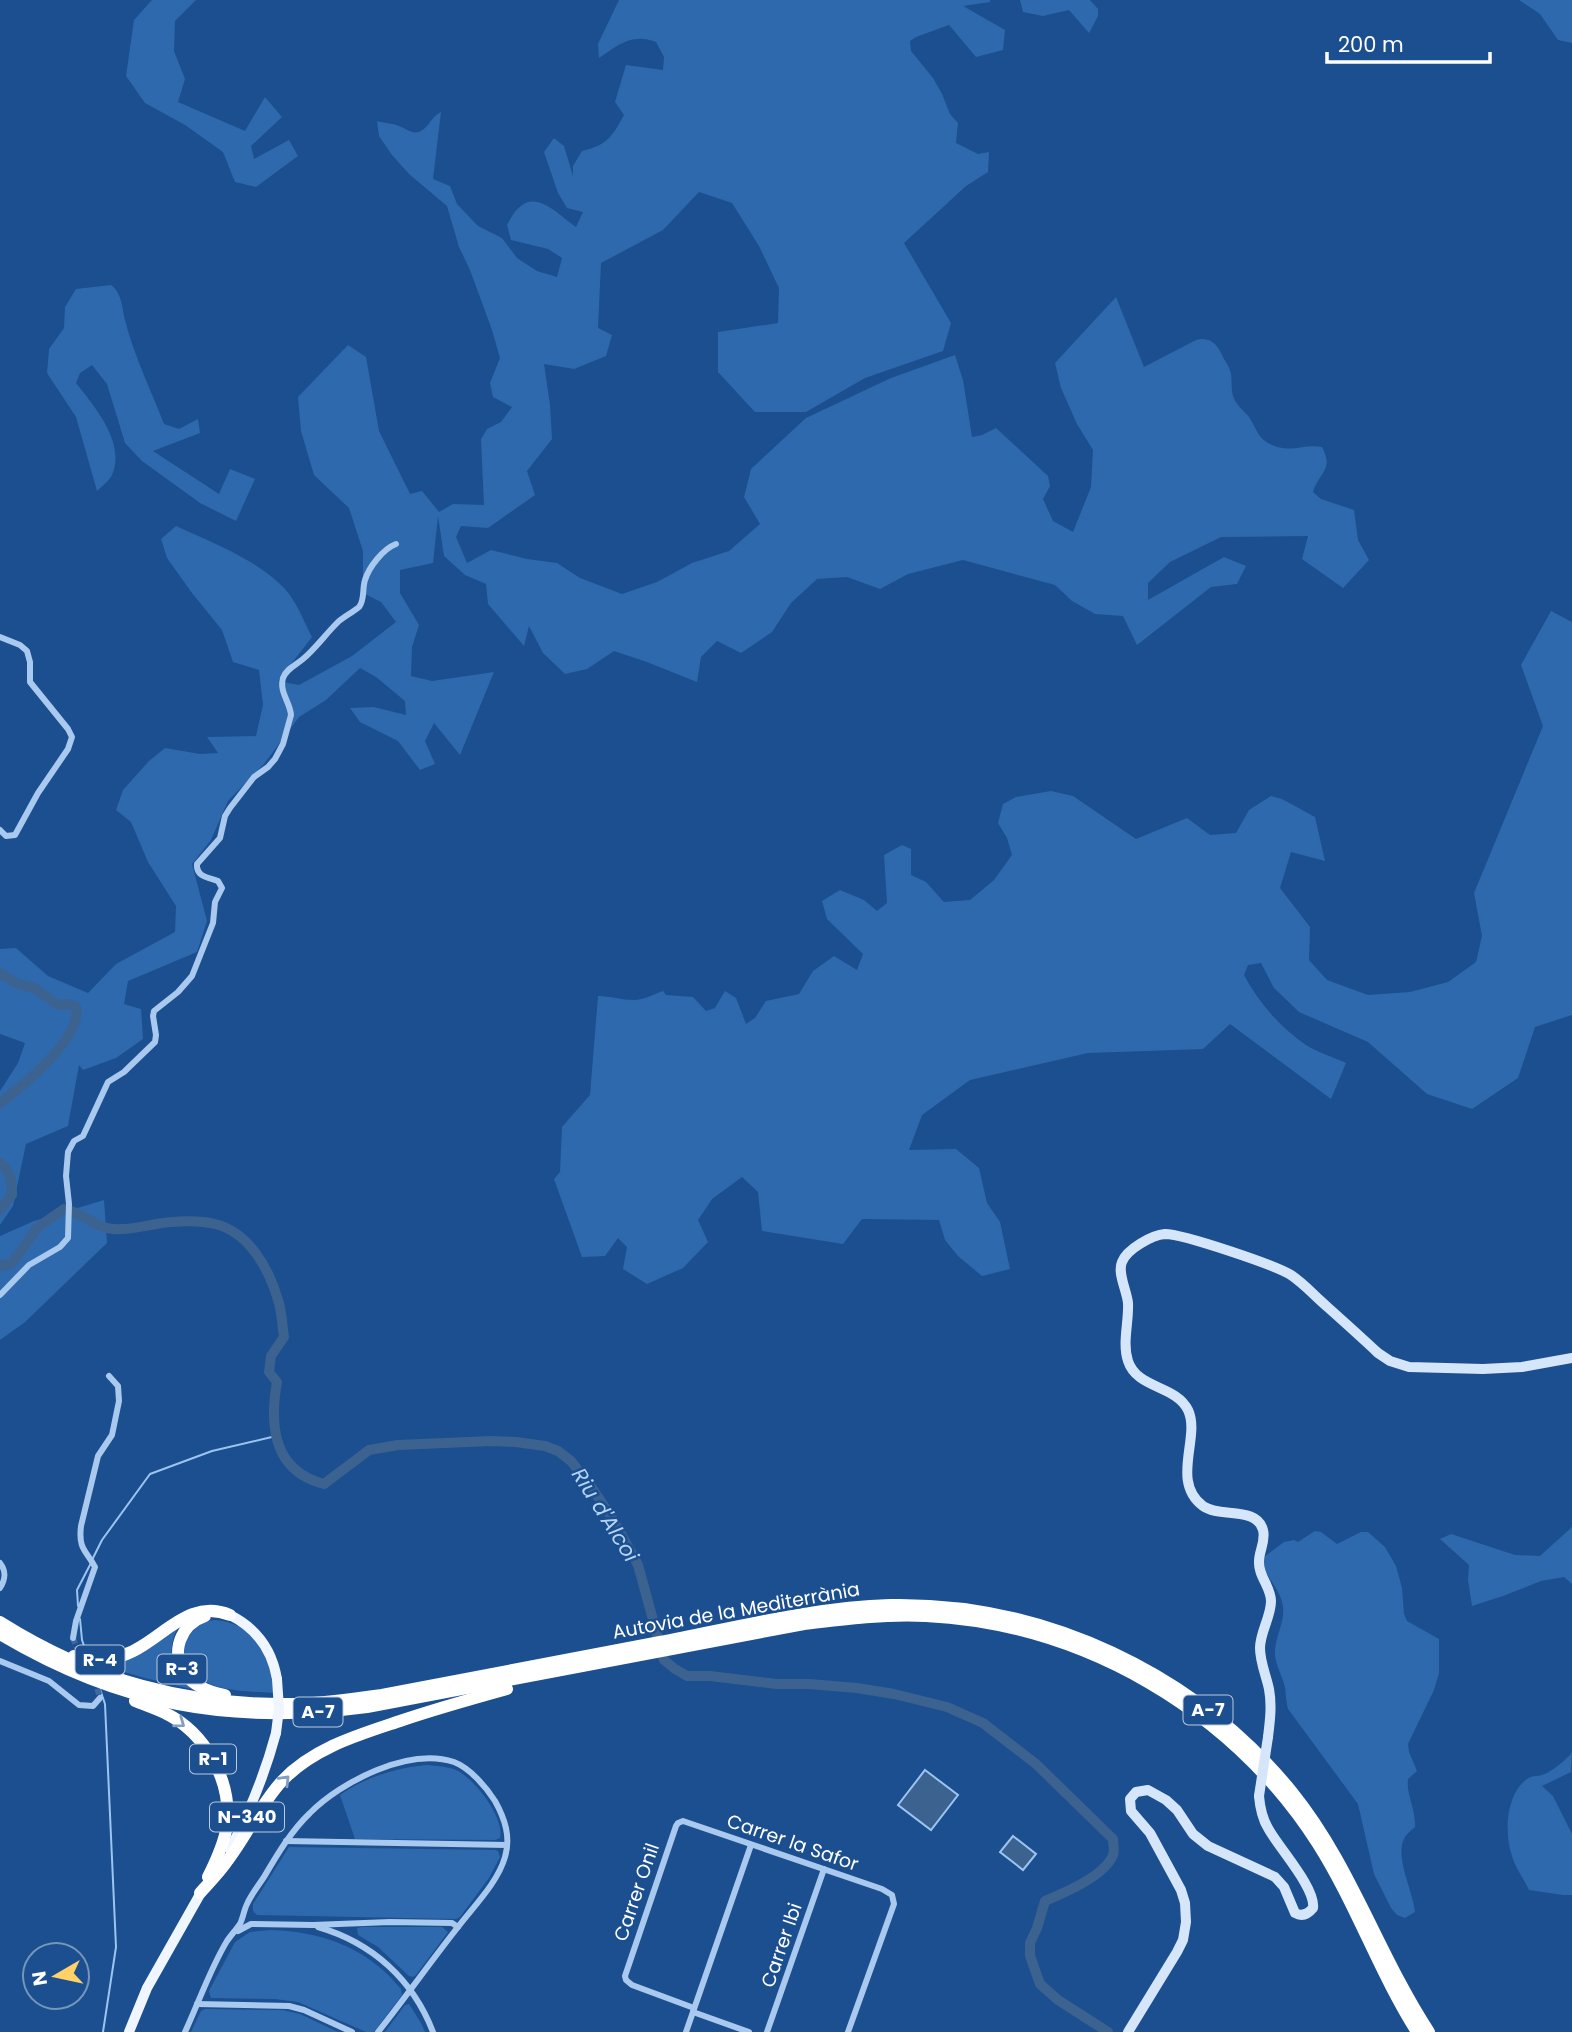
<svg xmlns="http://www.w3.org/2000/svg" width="1572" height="2032" viewBox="0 0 1572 2032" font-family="Poppins,sans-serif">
	<rect width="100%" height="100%" fill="#1b4f8f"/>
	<!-- green -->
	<g fill="#2e69ad">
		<path d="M152,0h44l-21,21 -1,30 11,28 -7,23 67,29 20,-34 17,20 -31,29 3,13 35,-19 9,16 -42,31 -21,-5 -12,-30 -38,-27 -40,-22 -19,-27 8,-56z"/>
		<path d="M619,0h371v2l-27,4 42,24 -2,20 -27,7 -27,-32 -33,12 -6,4 1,10 22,27 9,16 8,20 8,9 -2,20 22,11 11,-2 -1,20 -22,14 -62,57 47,80 -8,28 -78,27 -59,34h-51l-37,-40v-40l60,-9 1,-35 -20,-42 -27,-43 -33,-11 -36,38 -62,33 -3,65 14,7 -6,21 -32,13 -30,-5 6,41 2,34 -25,32 8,24 -47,33 -27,-2 -5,11 11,26 24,-13 36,9 30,4 23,15 42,16 35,-12 35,-19 37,-12 31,-27 -16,-27 7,-28 55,-51 85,-40 64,-23 8,25 9,57 10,-2 14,-7 52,48 2,10 -7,13 10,22 20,11 18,-45 2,-37 -16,-26 -16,-36 -6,-25 61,-66 28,70 52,-27c16,-4 22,6 28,19 3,5 6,9 7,15 1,7 0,14 2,22 4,11 10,13 16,21 7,10 8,20 19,26 22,12 34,0 54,4 12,23 -2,24 -9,45l8,7 33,11 4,30 11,20 -26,28 -41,-29 6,-23 -87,1 -51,25 -22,21v17l76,-43 22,9 -9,18 -26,3 -74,58 -14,-29 -28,-2 -23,-13 -17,-16 -92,-25 -55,14 -28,15 -33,-12 -30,2 -26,24 -19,29 -31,21 -24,-12 -16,16 -4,25 -50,-20 -33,-11 -27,18 -22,5 -22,-21 -14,-27 -5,20 -36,-42 -2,-20 -21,-9 -21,-19 -6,-40 -5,47 -33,7v23l19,32 -7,22 -1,29 21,5 62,-9 -34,83 -26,-32 -9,18 10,23 -15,6 -22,-29 -38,-19 -10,-14 24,-1 32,8 -1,-14 -29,-24 -16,-9 -34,32 -27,17 -35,47 -36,37 -17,39 -19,24 15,57 -10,31 -69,29 -4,23 17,5 2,30 -27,19 -33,12 -4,-5 -11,61 -42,18 -13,62 -13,19v-134l18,-28 7,-20 -25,-9v-85l16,-1 32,28 40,17 28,-29 59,-32 1,-26 -28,-44 -17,-40 -15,-12 7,-20 26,-29 16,-13 35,6 18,-1 -11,-16 49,-1 7,-31 -4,-35 -26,-8 -11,-32 -30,-37 -25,-35 -6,-19 15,-13c37,17 80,33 109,63 12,13 19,33 27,48l-34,44 21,4 53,-29 44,-34 -15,-20 -18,-9v-42l-14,-43 -35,-33 -13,-44 -3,-34 50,-52 18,12 13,74 31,63 12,-3 17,21 14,-8 31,1 -3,-66 6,-10 14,-7 11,-15 -19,-10 -3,-14 10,-25 -8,-28 -22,-60 -11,-23 -12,-41 -38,-32 -17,-19 -13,-19 -2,-15c7,2 15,2 22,5 10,4 16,11 26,2 7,-7 6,-10 16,-16l-8,67 17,7 7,18 21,22 24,12 15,20 20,13 20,6 5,-19 -14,-9 -37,-9 -4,-15c4,-7 8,-15 14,-19 18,-15 41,12 55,21l7,-15 -16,-4 -9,-15 -14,-41 10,-14 10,8 9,30v-10l9,-15c25,-6 30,-14 42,-36l-9,-13 11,-37 37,5 1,-13 -8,-15c-25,-9 -37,3 -57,16l-1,-14z"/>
		<path d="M1020,0h70l8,9v7l-9,17 -20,-23 -26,6 -20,-4z"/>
		<path d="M1519,0h53v43l-14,-3 -18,-26z"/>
		<path d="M111,285c11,8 11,23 14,35 9,36 26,70 39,104l15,5 19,-10 2,14 -47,18 66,43 11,-25 25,10 -19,42 -36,-18 -58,-42 -17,-18 -18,-59 -15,-19 -12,8 -4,10c19,24 50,60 36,92 -3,6 -11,12 -15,16l-21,-74 -29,-44 2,-24 15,-21 1,-21 11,-18z"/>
		<path d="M1551,611l21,11v393l-37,12 -17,51 -46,31 -45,-15 -59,-52 -69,-30 -25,-24 -13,-25 -13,2 -4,10c15,28 36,52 62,70 11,7 27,12 40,18l-15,36 -101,-75 -27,25 -115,4 -118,27 -48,35 -13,35 47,-1 23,19 8,35 13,19 10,47 -28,7 -24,-20 -13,-16 -6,-20 -77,-1 -19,25 -81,-13 -4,-39 -16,-15 -30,22 -14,21 10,22 -25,26 -36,16 -24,-15 4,-22 -9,-9 -13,18 -23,1 -28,-78 6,-7 2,-45 28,-32 8,-99c12,0 24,4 36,4 10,0 20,-6 29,-9l3,4 27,2 13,14 9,-3 10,-17 11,7 10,26 9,-6 11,-17 33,-7 14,-23 21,-15 23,14 6,-16 -36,-35 -5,-18 18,-11 24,10 13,11 10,-8 -3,-48 18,-10 9,4v26l15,7 18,20 26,-2 24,-20 18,-25 -5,-17 -9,-15 5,-19 13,-7 35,-6 22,5 63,43 51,-21 23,17 26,-2 13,-23 22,-14 11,3 33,18 10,44 -34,-9 -11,36 30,39 -1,33 18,20 41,15 42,-3 38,-10 28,-20 6,-26 -8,-43 69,-167 -22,-61z"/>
		<path d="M104,1200l3,43 -83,80 -24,17v-104l34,-15z"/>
		<path d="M1572,1527v57l-8,-7 -23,4 -38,15 -31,10 -4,-26 1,-15 -29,-26 11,-5 64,21 25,1z"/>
		<path d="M1315,1531l6,1 16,12 24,-12h7l17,15 11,19 6,22 2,26 3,7 32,18v34l-5,17 -26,54 1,8 8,19 -9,8c-2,15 8,31 7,48 -4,4 -9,7 -11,12 -9,19 9,52 11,73l-10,6 -8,-3 -6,-7 -17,-34 -16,-70 -70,-95c-2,-7 -2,-15 -3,-22 -3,-12 -11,-24 -10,-37 1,-16 12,-32 7,-48 -4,-16 -21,-29 -18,-45l20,-15 10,-2 4,2z"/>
		<path d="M214,1620c42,3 57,35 60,73 -27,-2 -57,-1 -79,-17 -24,-18 -7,-53 19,-56z"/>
		<path d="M177,1629c-11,23 -5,43 14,60l-46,-11 -38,-11c16,-6 31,-11 46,-21l-1,-3z"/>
		<path d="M1572,1752l-1,20 -29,14 11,10 19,38v61h-9l-34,-5c-5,-11 -14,-23 -17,-34 -8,-23 -6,-62 15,-77 5,-4 9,-2 15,-4 8,-2 27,-17 30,-23z"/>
		<path d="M426,1765c11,1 21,1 32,6 17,9 47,47 42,67l-5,2 -140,-1 -15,-44c26,-18 55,-27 86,-30z"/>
		<path d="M289,1847l206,3 3,1 2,6 -11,21 -29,39 -4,2 -199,-4 -4,-4v-7z"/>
		<path d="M362,1927h80l6,5 -32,43 -3,2 -4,-1 -31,-29 -20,-12 -1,-7z"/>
		<path d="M270,1930c39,1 78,11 108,36 8,6 16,15 23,23l1,6 -28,37h-8l-68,-30 -23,-3 -64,-1 -2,-7 26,-49 15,-10z"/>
		<path d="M409,2004l12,19 4,9h-40l20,-27z"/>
		<path d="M205,2009l78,1 17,4 38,18h-147l10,-21z"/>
	</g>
	<!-- water -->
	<g fill="#3c6290" stroke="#9cc4f0" stroke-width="2">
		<path d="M925,1770l33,25 -27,35 -33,-25z"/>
		<path d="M1013,1836l23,18 -13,16 -23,-18z"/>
	</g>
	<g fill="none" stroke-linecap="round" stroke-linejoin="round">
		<!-- stream -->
		<g stroke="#9cc4f0" stroke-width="2">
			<path d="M93,1558l9,-18 48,-66 62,-23 64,-15"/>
			<path d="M78,1606l-1,-16 14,-27"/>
			<path d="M80,1619l2,21 5,14"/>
			<path d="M100,1689l5,15 11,243 -13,85"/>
		</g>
		<!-- river -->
		<g stroke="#3c6290" stroke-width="10">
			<path d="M0,973l18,11 16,4 24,17 10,-1 8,3c6,31 -53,79 -76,96"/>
			<path d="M0,1163c11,7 12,20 12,32l-12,15"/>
			<path d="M0,1264l4,2 8,-3 26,-36 26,-18c19,4 32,19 49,20 20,2 39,-6 59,-7 13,-1 30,-1 43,2 34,8 54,45 63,76 4,11 4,25 6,37l-13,19 -2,16 8,10c-8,45 -3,89 47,102l45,-34 29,-5 93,-4 25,1 29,4 13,5 13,10 21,27 22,33 24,44 26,95 11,9 12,7h23l67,8h32l48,4 37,6 53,13 36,16 53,41 77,75c0,6 2,11 0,16 -8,21 -49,38 -68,46l-8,27 -7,15v13l10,28 18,16 50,32"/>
		</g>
		<!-- street-tunnel -->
		<g stroke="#3d69a0" stroke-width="6" stroke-dasharray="6 3" stroke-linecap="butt">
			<path d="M73,1638l7,18"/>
			<path d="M95,1680l5,18"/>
		</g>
		<!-- street -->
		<g stroke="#a9c9ee" stroke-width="6">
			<path d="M0,637l20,8 7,6 3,11v20l38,47 4,8 -4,12 -30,44 -23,42 -9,1 -6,-6"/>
			<path d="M0,1295l29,-30 31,-18 8,-9 1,-34 -3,-28 2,-24 6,-11 9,-5 25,-54 16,-10 31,-30 1,-7 -3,-19 1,-5 24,-19 14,-16 21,-53 2,-21 7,-14 -4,-7c-10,-4 -22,-4 -21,-17l23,-26 5,-22 5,-8 24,-31 14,-10 7,-8 8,-15 8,-29c-1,-13 -12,-23 -8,-37 3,-9 13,-13 20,-19 12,-10 22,-24 34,-36 6,-6 15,-10 22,-16 6,-7 3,-18 6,-27 4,-13 18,-31 31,-36"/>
			<path d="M0,1563c7,9 5,17 0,25"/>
			<path d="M73,1638l3,-17 19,-54c-8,-16 -17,-17 -14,-41l17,-70 14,-21 7,-34 -1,-15 -9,-10"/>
			<path d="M0,1661l49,20 30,24 14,1 7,-8"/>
			<path d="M286,1841l221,4"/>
			<path d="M318,1927c55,16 95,53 115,105"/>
			<path d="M238,1931l13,-7 62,1 77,-3 62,1 6,4"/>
			<path d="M197,2004l92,2 15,4 48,22"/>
			<path d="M694,2008l-62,-23 -6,-5 -1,-4 51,-150 2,-3 5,-2 199,68 10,6 2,9 -46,128"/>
			<path d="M693,2012l56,20"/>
			<path d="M185,2032c13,-28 26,-65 42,-91 4,-6 9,-11 13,-17 3,-6 4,-14 7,-20 4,-9 11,-18 17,-27 13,-22 27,-46 46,-64 31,-31 98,-66 144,-51 16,6 32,25 41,39 10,18 16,36 10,56 -7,25 -31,49 -47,70 -27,34 -52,70 -80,105"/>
			<path d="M686,2032l65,-187"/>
			<path d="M767,2032l57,-163"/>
		</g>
		<!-- secondary -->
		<g stroke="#d6e6fa" stroke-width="10">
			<path d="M1268,1737c2,-16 4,-32 1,-48 -3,-14 -9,-27 -9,-41 0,-16 11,-31 11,-47 0,-14 -13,-25 -12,-40 0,-10 7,-20 4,-31 -6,-24 -44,-12 -60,-24 -33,-25 -2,-69 -15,-96 -12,-25 -51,-21 -60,-49 -6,-18 1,-39 0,-58 -1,-12 -11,-30 -6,-41 5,-13 30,-27 43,-28 18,0 110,31 126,41 12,8 22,19 32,28 19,17 37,33 55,50l12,8 19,6 74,2 39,-2 50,-9"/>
			<path d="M1128,2032l49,-80 6,-12 3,-18 -1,-19 -4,-13 -31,-57 -19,-22 -1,-12 6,-7 12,-2 18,10 11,10 16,24 15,12 67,31 9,10 11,26c7,4 13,1 18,-5 3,-20 -35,-61 -45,-80 -6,-10 -8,-20 -9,-32"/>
		</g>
		<!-- primary -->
		<g stroke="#f0f6ff" stroke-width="10">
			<path d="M230,1615c26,13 42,34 47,64"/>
			<path d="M230,1849c20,-38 35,-75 46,-116"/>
			<path d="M129,2032l18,-44 56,-99"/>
		</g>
		<!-- highway -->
		<g stroke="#fff" stroke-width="12">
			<path d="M205,1616c-24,8 -36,37 -19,59 8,12 25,17 39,20"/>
			<path d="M0,1622c94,59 186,84 296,82 29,-1 58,-5 86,-9 93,-18 186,-35 278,-53 74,-14 155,-35 230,-37 154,-3 305,68 402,187 59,73 86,162 137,240"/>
			<path d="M0,1634c119,71 230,91 367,73l437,-83c41,-5 81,-10 122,-8 158,8 306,94 392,228 38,60 61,128 99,188"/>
			<path d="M74,1656c24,6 47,4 68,-10 28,-17 52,-46 88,-31"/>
			<path d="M135,1701c10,4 21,8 30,12 41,20 67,68 62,113 -3,18 -11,35 -19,51"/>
			<path d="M200,1893c10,-11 20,-21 28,-33 19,-25 32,-55 54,-79 31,-33 76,-46 118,-60 35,-12 71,-22 107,-32"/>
		</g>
		<!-- secondary-bridge -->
		<path stroke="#d6e6fa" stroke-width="10" d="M1259,1796l9,-59"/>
		<!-- primary-bridge -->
		<path stroke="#f0f6ff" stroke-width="10" d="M276,1733l3,-24 -2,-30"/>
	</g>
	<!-- one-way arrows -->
	<defs><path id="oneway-chevron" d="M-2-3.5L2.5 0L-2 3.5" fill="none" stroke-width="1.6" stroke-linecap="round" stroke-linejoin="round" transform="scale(1.75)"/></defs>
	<g stroke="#829ec1">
		<use href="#oneway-chevron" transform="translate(180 1723) rotate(36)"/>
		<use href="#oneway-chevron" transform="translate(285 1780) rotate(-46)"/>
	</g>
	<g text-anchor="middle" stroke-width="5" stroke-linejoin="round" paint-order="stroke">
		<!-- shield labels -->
		<g fill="#1b4f8f" stroke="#bbcadd" stroke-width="2">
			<rect x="75.5" y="1645.5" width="49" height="29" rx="5"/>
			<rect x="157.5" y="1654.5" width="49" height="29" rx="5"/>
			<rect x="1183.5" y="1695.5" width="49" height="29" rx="5"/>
			<rect x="293.5" y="1697.5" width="49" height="29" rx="5"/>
			<rect x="190" y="1744.5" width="46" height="29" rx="5"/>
			<rect x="210" y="1802.5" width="74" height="29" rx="5"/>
		</g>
		<g font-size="18" font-weight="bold" fill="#fff">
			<text x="100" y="1666">R-4</text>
			<text x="182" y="1675">R-3</text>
			<text x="1208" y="1716">A-7</text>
			<text x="318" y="1718">A-7</text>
			<text x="213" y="1765">R-1</text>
			<text x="247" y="1823">N-340</text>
		</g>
		<!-- street labels -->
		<g font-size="19" fill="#fff" stroke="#1b4f8f">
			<text transform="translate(736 1610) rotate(-10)" y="7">Autovia de la Mediterrània</text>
			<text transform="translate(793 1842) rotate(19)" y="7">Carrer la Safor</text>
			<text transform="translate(636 1892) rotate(-71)" y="7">Carrer Onil</text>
			<text transform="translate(781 1945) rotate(-71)" y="7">Carrer Ibi</text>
		</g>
		<!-- water labels -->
		<g font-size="21" font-style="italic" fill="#b5d3f5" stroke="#1b4f8f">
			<text transform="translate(605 1515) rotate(58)" y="7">Riu d'Alcoi</text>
		</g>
	</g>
	<!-- north arrow -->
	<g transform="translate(56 1976) rotate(261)"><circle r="33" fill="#1b4f8f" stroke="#7695bc" stroke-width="2"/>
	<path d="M0-5L12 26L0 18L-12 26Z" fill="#ffd166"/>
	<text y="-10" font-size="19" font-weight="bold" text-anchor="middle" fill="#ffffff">N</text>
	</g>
	<!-- scale -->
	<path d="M1327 52v10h163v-10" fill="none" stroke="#ffffff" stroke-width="3.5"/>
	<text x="1338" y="52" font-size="21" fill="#ffffff" stroke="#1b4f8f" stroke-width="5" paint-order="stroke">200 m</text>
</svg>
